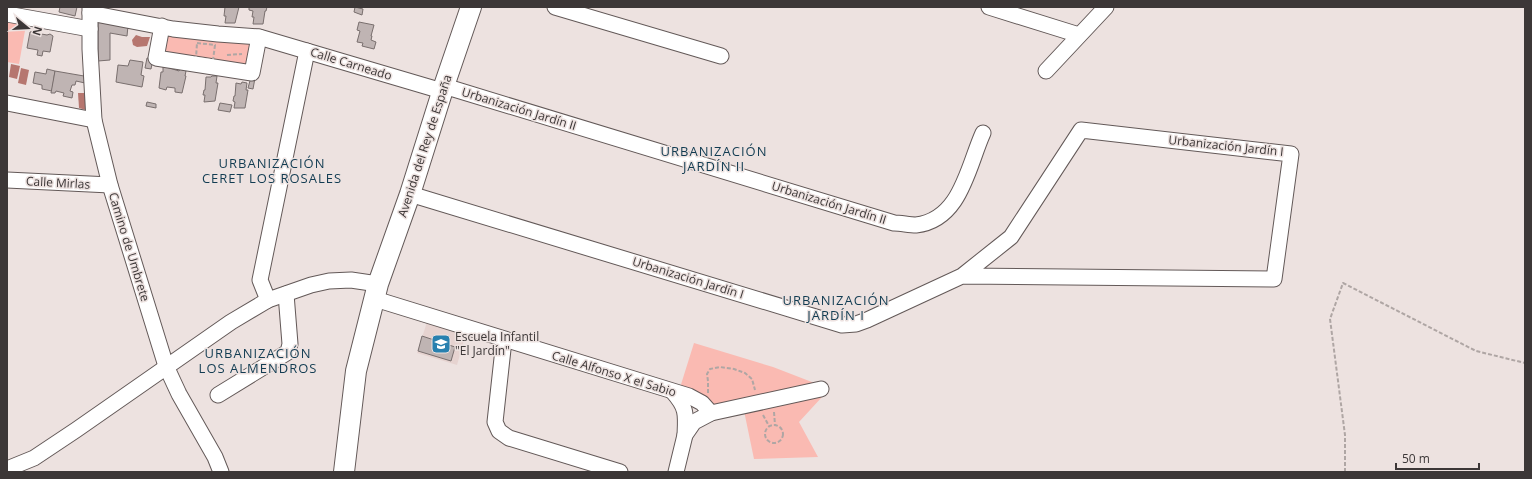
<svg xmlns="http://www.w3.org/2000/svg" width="1532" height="479" viewBox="0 0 1532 479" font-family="'Open Sans',sans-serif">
	<rect width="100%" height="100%" fill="#ede2e0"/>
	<!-- built -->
	<path fill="#e6d3d0" d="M427,322l39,11 -9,32 -40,-12z"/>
	<!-- green -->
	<g fill="#fabab2">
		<path d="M7,21l19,4 -7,39 -12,-2z"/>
		<path d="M162,26l97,11 -7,36 -96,-15z"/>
		<path d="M694,343l79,24 44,17 4,5 1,8 -23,25 19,35 -64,2 -11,-53 -32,7 -33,-19z"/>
	</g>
	<!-- water -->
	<g fill="#b6766f">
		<path d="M136,35l6,2h8l-3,9 -10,1 -4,-2 -1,-5z"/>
		<path d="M11,64l9,2 -3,13 -8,-2z"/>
		<path d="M21,68l8,2 -3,15 -8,-2z"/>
		<path d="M78,93h8v17l-7,-2z"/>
	</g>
	<!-- building -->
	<g fill="#bfb4b3" stroke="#796f6e">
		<path d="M60,7h17l-2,9 -16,-4z"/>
		<path d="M225,7h14l-4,16h-10l1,-7h-2z"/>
		<path d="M249,7h18l-1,4h-1l-2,13h-10l1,-7h-2l1,-6 -4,-1z"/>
		<path d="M355,7l8,2 -1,6 -8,-3z"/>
		<path d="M98,21l30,5 -1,10 -17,-3v27l-12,1z"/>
		<path d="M359,22l15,3 -3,11h1l-1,4 5,2 -2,7 -12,-3 1,-3 -6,-1 3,-11 -3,-1z"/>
		<path d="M34,31l2,2 11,2 3,-1 3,2 -3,16 -7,-1 -1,5 -5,-1 1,-5 -11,-2 3,-16z"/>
		<path d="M147,58l6,1 -2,10 -6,-1z"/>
		<path d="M130,60l13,2 -2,13 3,1 -2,11 -26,-5 2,-17 10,1z"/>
		<path d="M163,66l16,5 1,-2 6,2 -1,5h1l-4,17 -7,-1v-4l-8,-1 -1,3 -7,-2 2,-16h2z"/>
		<path d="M47,69l8,2 -3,20 -10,-2v-4l-9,-2 2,-11 11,2z"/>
		<path d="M55,71l29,5 1,7 -9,-2 -1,4h-3l-2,6 3,1 -1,6 -9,-2 1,-3 -8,-2 -1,2h-4z"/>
		<path d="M212,76h5l-1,7h2l-3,18 -11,1 1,-7h-2l1,-5h1l1,-13h5z"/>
		<path d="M251,77l4,1 -2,11 -5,-1z"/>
		<path d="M242,82l5,1 -1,7h2l-3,18h-11l1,-6 -2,-1 1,-5h1l1,-13 5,1z"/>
		<path d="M147,102l9,2v4l-10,-2z"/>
		<path d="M220,103l12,2 -2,7 -12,-2z"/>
		<path d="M422,336l33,11 -4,14 -33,-10z"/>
	</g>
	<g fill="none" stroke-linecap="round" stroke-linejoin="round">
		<defs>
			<g id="minor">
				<path d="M90,7v42l4,71 16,65 56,181 13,28 36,63 6,15"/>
				<path d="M555,7l166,49"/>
				<path d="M989,7l90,28"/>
				<path d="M90,13l83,16 45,5 41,3 183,54"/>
				<path d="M7,14l83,15"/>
				<path d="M162,26l-6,32 96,15 7,-36"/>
				<path d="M1046,71l60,-64"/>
				<path d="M444,86l450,137c7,0 15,2 22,2 45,-5 52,-59 67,-92"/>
				<path d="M7,103l87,17"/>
				<path d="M7,180l103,5"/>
				<path d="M410,194l432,131 14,-1 11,-4 95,-44 49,-39 70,-107 210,24 -17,125 -312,-3"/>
				<path d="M375,299l314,97 13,7 9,10"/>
				<path d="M268,300l-8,-20 47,-229"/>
				<path d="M504,340l-9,82 4,9 10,7 111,34"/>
				<path d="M673,392c14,16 13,22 12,43"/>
				<path d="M218,395l70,-43 2,-8 -4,-50"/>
				<path d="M7,469l27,-11 42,-28 155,-108 37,-22 43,-15 18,-4 22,-1 27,4"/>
				<path d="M676,472l9,-37 9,-13 17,-9 110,-24"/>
			</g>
			<path id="major" d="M344,472l12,-101 22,-87 32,-90 34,-108 27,-79"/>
		</defs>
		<!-- minor casing -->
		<use href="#minor" stroke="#635958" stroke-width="17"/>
		<!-- major casing -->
		<use href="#major" stroke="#635958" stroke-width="22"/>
		<!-- path -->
		<g stroke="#afa6a4" stroke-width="2" stroke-dasharray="4 2" stroke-linecap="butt">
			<path d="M197,43l18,2 -2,15 -17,-2z"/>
			<path d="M227,55l15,-1"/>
			<path d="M708,393v-12l-1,-7 3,-5 10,-2 14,2 11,4 7,6 3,11"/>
			<path d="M774,412l1,13"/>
			<path d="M763,415l6,11"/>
			<circle cx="774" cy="434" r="9"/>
			<path d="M1345,472v-37l-15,-116 13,-36 133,68 49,12"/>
		</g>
		<!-- minor -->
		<use href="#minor" stroke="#fff" stroke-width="15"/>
		<!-- major -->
		<use href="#major" stroke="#fff" stroke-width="20"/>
	</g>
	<!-- icons -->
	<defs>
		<symbol id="school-square" viewBox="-11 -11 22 22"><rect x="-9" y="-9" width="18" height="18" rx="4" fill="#2880af" stroke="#ede2e0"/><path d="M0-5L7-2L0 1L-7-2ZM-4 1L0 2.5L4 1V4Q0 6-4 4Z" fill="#fff"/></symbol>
	</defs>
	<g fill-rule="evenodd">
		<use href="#school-square" x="430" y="333" width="22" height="22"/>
	</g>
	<g text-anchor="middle" stroke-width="3" stroke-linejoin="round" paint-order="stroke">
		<!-- street labels -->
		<g font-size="12" fill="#3c3737" stroke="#ede2e0">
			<text transform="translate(351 64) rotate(17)" y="4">Calle Carneado</text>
			<text transform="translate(519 109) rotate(17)" y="4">Urbanización Jardín II</text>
			<text transform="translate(425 146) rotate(-72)" y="4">Avenida del Rey de España</text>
			<text transform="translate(1226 146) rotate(6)" y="4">Urbanización Jardín I</text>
			<text transform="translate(58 183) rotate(3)" y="4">Calle Mirlas</text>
			<text transform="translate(829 203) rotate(17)" y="4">Urbanización Jardín II</text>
			<text transform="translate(129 247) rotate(73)" y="4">Camino de Umbrete</text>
			<text transform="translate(688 278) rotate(17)" y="4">Urbanización Jardín I</text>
			<text transform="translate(614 374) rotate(17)" y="4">Calle Alfonso X el Sabio</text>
		</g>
		<!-- poi labels -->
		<g font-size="12" fill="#3c3737" stroke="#ede2e0" text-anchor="start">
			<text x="455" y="341">Escuela Infantil<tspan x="455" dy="14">"El Jardín"</tspan></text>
		</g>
		<!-- neighbourhood labels -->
		<g font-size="13" letter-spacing="1" fill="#123c52" stroke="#ede2e0">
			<text x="714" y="156">URBANIZACIÓN<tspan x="714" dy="15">JARDÍN II</tspan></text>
			<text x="272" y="168">URBANIZACIÓN<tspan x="272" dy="15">CERET LOS ROSALES</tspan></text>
			<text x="836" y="305">URBANIZACIÓN<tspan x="836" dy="15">JARDÍN I</tspan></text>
			<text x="258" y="358">URBANIZACIÓN<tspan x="258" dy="15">LOS ALMENDROS</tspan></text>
		</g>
	</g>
	<!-- border -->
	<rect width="1532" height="479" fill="none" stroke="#3c3737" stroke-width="16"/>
	<!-- north arrow -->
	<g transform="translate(28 28) rotate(108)" stroke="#ede2e0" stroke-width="3" paint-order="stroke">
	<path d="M0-3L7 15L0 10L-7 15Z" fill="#3c3737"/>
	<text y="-6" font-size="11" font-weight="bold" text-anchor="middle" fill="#3c3737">N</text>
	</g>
	<!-- scale -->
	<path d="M1396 463v6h83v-6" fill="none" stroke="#3c3737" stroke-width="2"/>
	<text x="1402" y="463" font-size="12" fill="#3c3737" stroke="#ede2e0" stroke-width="3" paint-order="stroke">50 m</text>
</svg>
